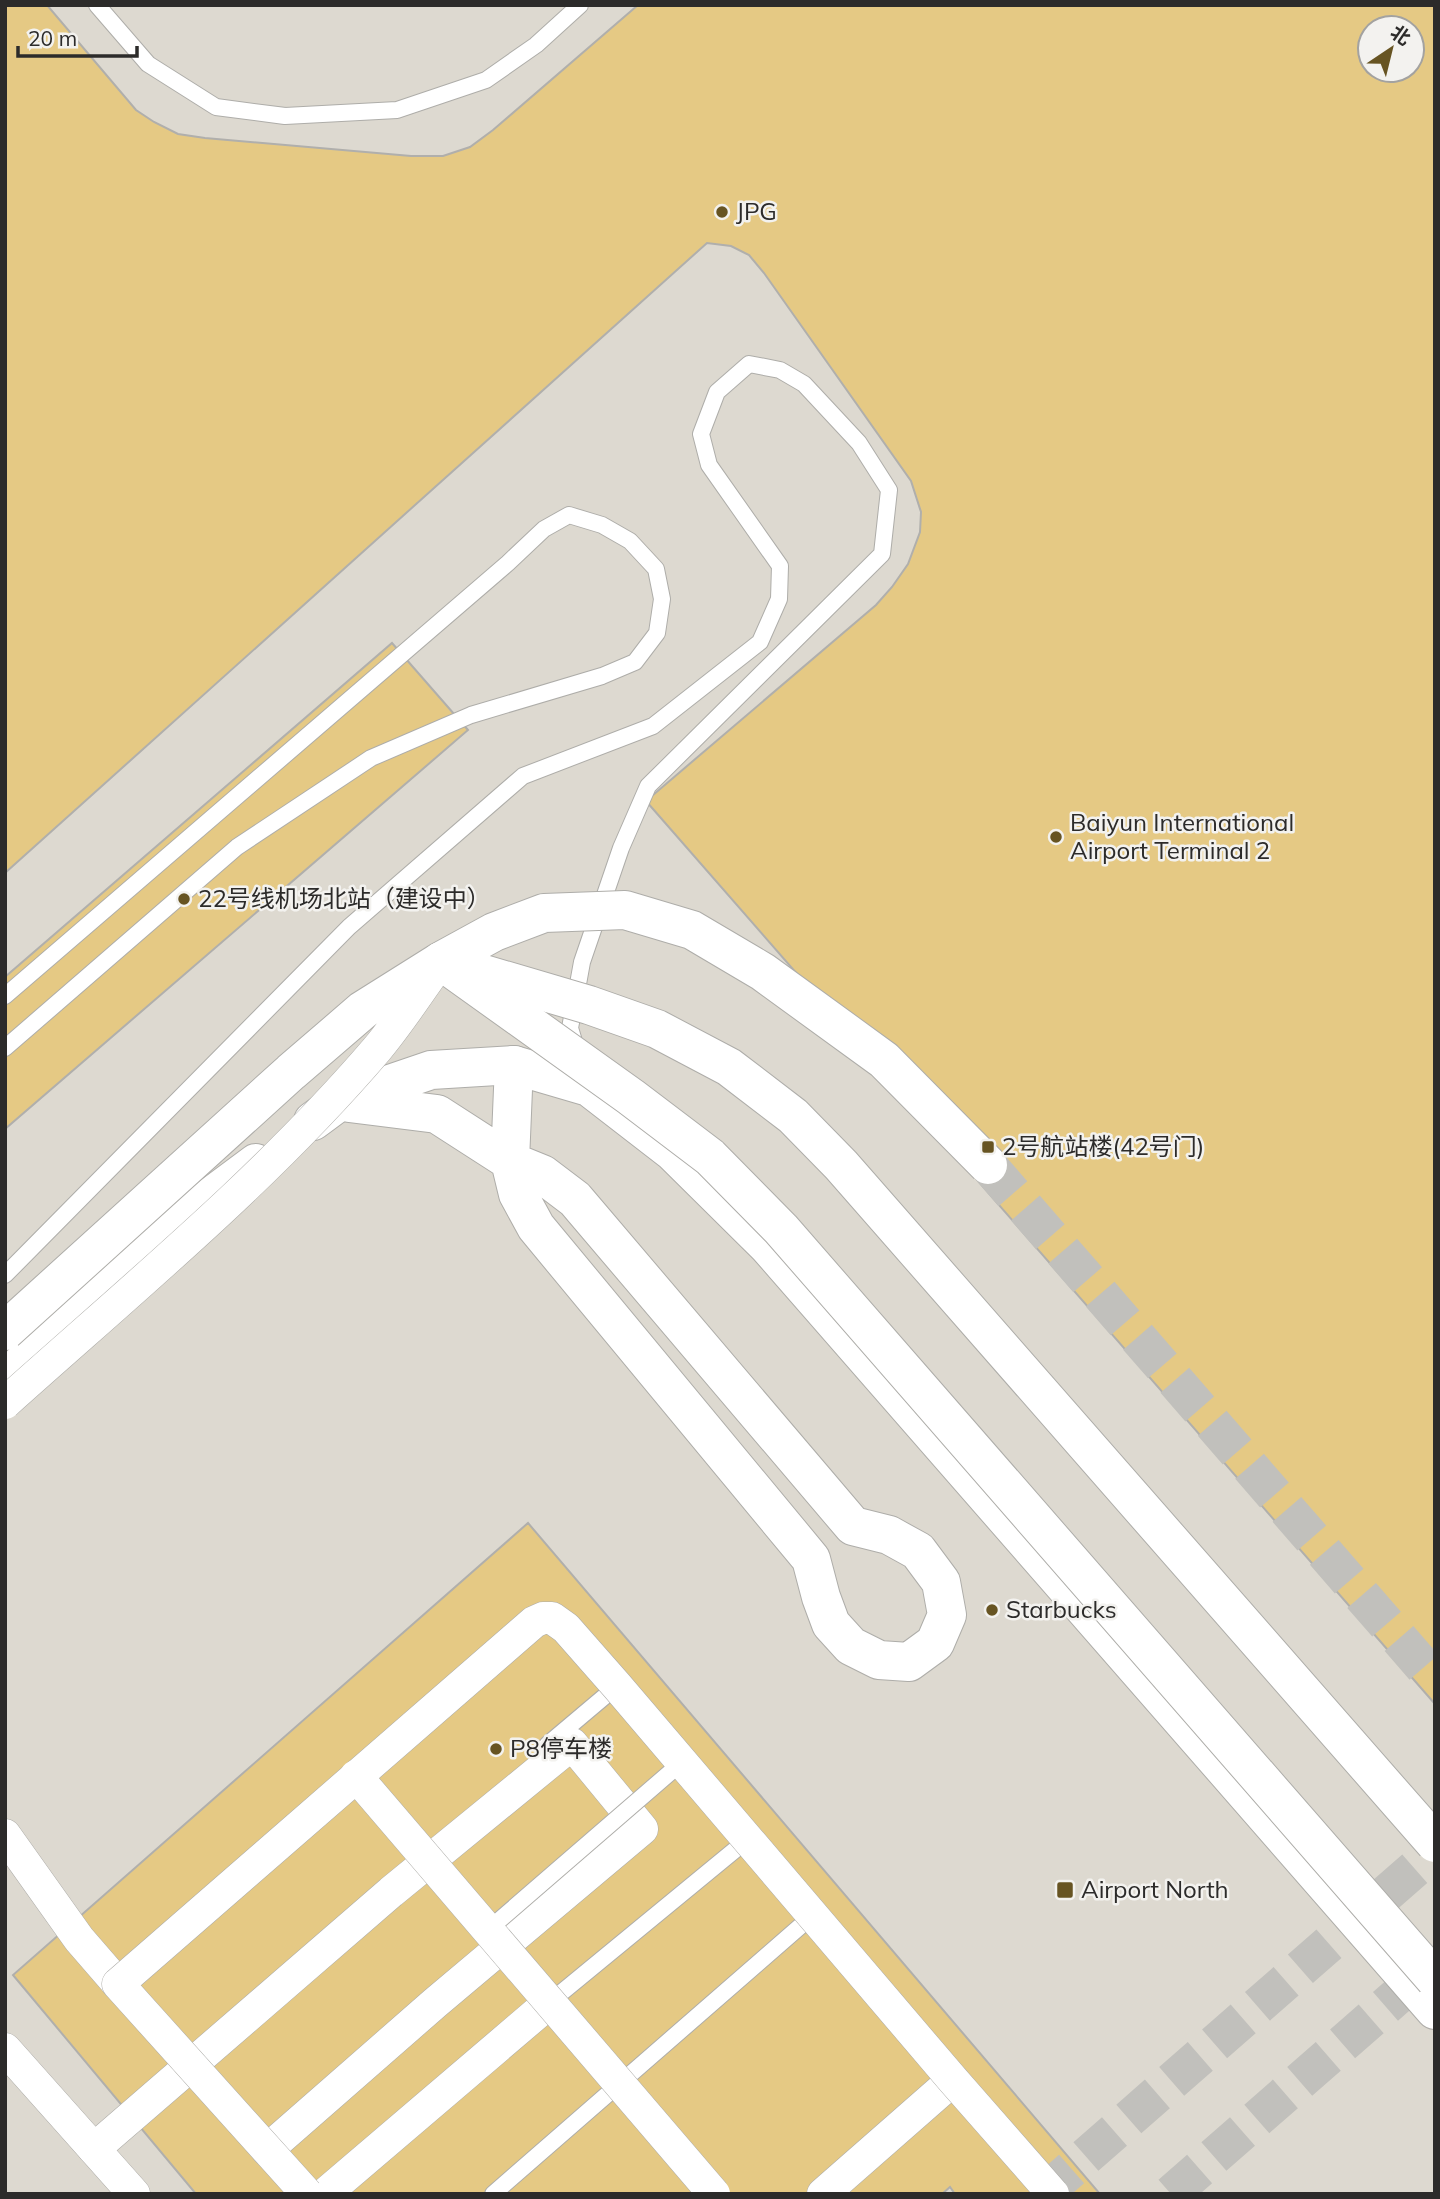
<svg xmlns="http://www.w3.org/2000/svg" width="1440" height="2199" viewBox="0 0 1440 2199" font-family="Mulish,'Noto Sans SC',sans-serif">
	<rect width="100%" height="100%" fill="#e6e5e1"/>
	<!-- built -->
	<path fill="#ddd9d0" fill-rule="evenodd" d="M5,5h1430v2189h-1430zM1370,28h42v42h-42z"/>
	<!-- building -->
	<g fill="#e5c984" stroke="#b0afac" stroke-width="2" fill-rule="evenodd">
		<path d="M5,5h42l89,105 18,12 24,12 27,4 206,18h32l27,-9 23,-17 145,-125h797v1699l-789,-903 230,-196 16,-18 16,-23 12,-32 1,-20 -10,-31 -147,-208 -15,-18 -18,-9 -24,-3 -702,630zM1370,28h42v42h-42z"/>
		<path d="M392,643l76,87 -463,399v-152z"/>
		<path d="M528,1523l572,671h-145l-5,-7 -8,7h-746l-183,-219z"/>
	</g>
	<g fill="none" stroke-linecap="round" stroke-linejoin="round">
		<!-- secondary-tunnel -->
		<path stroke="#c1c0bc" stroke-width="38" stroke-dasharray="38 19" stroke-linecap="butt" d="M988,1165l447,515"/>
		<!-- highway-tunnel -->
		<g stroke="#c1c0bc" stroke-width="38" stroke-dasharray="38 19" stroke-linecap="butt">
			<path d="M1043,2194l392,-343"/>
			<path d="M1171,2194l264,-231"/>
		</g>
		<defs>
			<g id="lane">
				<path d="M97,5l51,59 68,43 69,9 112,-6 89,-30 50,-35 44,-40"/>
				<path d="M5,996l503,-433 36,-34 25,-14 33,10 28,16 26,28 6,30 -5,34 -22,29 -33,14 -131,39 -100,43 -134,89 -232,201"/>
				<path d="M5,1275l344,-348 174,-151 130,-50 107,-84 19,-43 1,-33 -71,-101 -8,-31 16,-42 32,-28 31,6 24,14 55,59 30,47 -7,64 -234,232 -27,62 -39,114 -12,66 6,20"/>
				<path d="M547,1745l70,-59"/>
				<path d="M550,2002l197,-162"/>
				<path d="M493,2194l319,-278"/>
			</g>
			<g id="street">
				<path d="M5,1835l74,104 39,45"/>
				<path d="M5,2049l129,145"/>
				<path d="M94,2149l297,-257 181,-148 70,85 -207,174 -168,147"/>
				<path d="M325,2194l225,-192"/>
				<path d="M823,2194l130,-114"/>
			</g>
			<g id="secondary">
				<path d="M349,1103l88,11 73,47 32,13 33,25 278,327 36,9 29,16 23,31 6,33 -12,28 -26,19 -30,-2 -28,-14 -20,-22 -10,-27 -10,-38 -275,-332 -18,-33 -8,-33 4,-96"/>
				<path d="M313,1121l27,-20 91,-31 83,-5 75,22 84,65 95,94 667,764"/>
				<path d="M5,1380l40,-39 164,-143 47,-35"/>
			</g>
		</defs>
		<!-- lane casing -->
		<use href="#lane" stroke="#aeada9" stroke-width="18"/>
		<!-- street casing -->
		<use href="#street" stroke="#aeada9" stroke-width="33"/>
		<!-- secondary casing -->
		<use href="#secondary" stroke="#aeada9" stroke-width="40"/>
		<!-- lane -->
		<use href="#lane" stroke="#fff" stroke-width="16"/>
		<!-- street -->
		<use href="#street" stroke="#fff" stroke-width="32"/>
		<!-- secondary -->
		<use href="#secondary" stroke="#fff" stroke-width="38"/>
		<defs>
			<path id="lane-bridge" d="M488,1930l193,-167"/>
			<g id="street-bridge">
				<path d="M5,1403c127,-114 261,-224 372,-354 21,-25 40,-54 59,-81"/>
				<path d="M356,1776l358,418"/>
				<path d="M307,2194l-189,-210 416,-362 9,-4h9l14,10 51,58 336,394 100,114"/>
			</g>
			<g id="secondary-bridge">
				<path d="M441,961l190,136 79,60 71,72 654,750"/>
				<path d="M470,970l119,35 68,24 72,38 64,49 48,49 594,678"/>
				<path d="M5,1331l286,-259 72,-62 78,-49 53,-29 50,-19 81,-3 67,20 71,42 121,88 104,105"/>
			</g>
		</defs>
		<!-- lane-bridge casing -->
		<use href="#lane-bridge" stroke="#aeada9" stroke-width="18" stroke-linecap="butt"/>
		<!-- street-bridge casing -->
		<use href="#street-bridge" stroke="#aeada9" stroke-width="33" stroke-linecap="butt"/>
		<!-- secondary-bridge casing -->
		<use href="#secondary-bridge" stroke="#aeada9" stroke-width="40" stroke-linecap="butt"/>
		<!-- lane-bridge -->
		<use href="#lane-bridge" stroke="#fff" stroke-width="16"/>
		<!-- street-bridge -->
		<use href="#street-bridge" stroke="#fff" stroke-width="32"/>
		<!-- secondary-bridge -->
		<use href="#secondary-bridge" stroke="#fff" stroke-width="38"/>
	</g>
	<!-- markers -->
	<g fill="#675422" stroke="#f3f2ef" stroke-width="2.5">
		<circle cx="722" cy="212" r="7"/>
		<circle cx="1056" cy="837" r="7"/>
		<circle cx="184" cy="899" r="7"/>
		<rect x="981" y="1140" width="14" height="14" rx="3.5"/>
		<circle cx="992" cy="1610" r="7"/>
		<circle cx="496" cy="1749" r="7"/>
		<rect x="1056" y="1881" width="18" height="18" rx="3.5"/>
	</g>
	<g text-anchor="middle" stroke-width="5" stroke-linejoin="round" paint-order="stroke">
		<!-- poi labels -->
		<g font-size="24" fill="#2c2b2a" stroke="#f3f2ef" text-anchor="start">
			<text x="736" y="220">JPG</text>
			<text x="1070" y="831">Baiyun International<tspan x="1070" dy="28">Airport Terminal 2</tspan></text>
			<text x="198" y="907">22号线机场北站（建设中）</text>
			<text x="1002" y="1155">2号航站楼(42号门)</text>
			<text x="1006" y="1618">Starbucks</text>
			<text x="510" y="1757">P8停车楼</text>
			<text x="1081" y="1898">Airport North</text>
		</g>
	</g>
	<!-- border -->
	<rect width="1440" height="2199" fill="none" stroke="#2c2b2a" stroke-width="14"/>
	<!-- north arrow -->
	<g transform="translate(1391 49) rotate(35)"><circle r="33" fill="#f3f2ef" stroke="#a3a2a0" stroke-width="2"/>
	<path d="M0-5L12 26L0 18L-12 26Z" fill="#675422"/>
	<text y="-10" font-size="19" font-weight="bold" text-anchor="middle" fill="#2c2b2a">北</text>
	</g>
	<!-- scale -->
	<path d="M18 46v10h119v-10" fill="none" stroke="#2c2b2a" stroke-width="3.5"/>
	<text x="28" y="46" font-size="21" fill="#2c2b2a" stroke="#f3f2ef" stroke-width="5" paint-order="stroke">20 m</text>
</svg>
